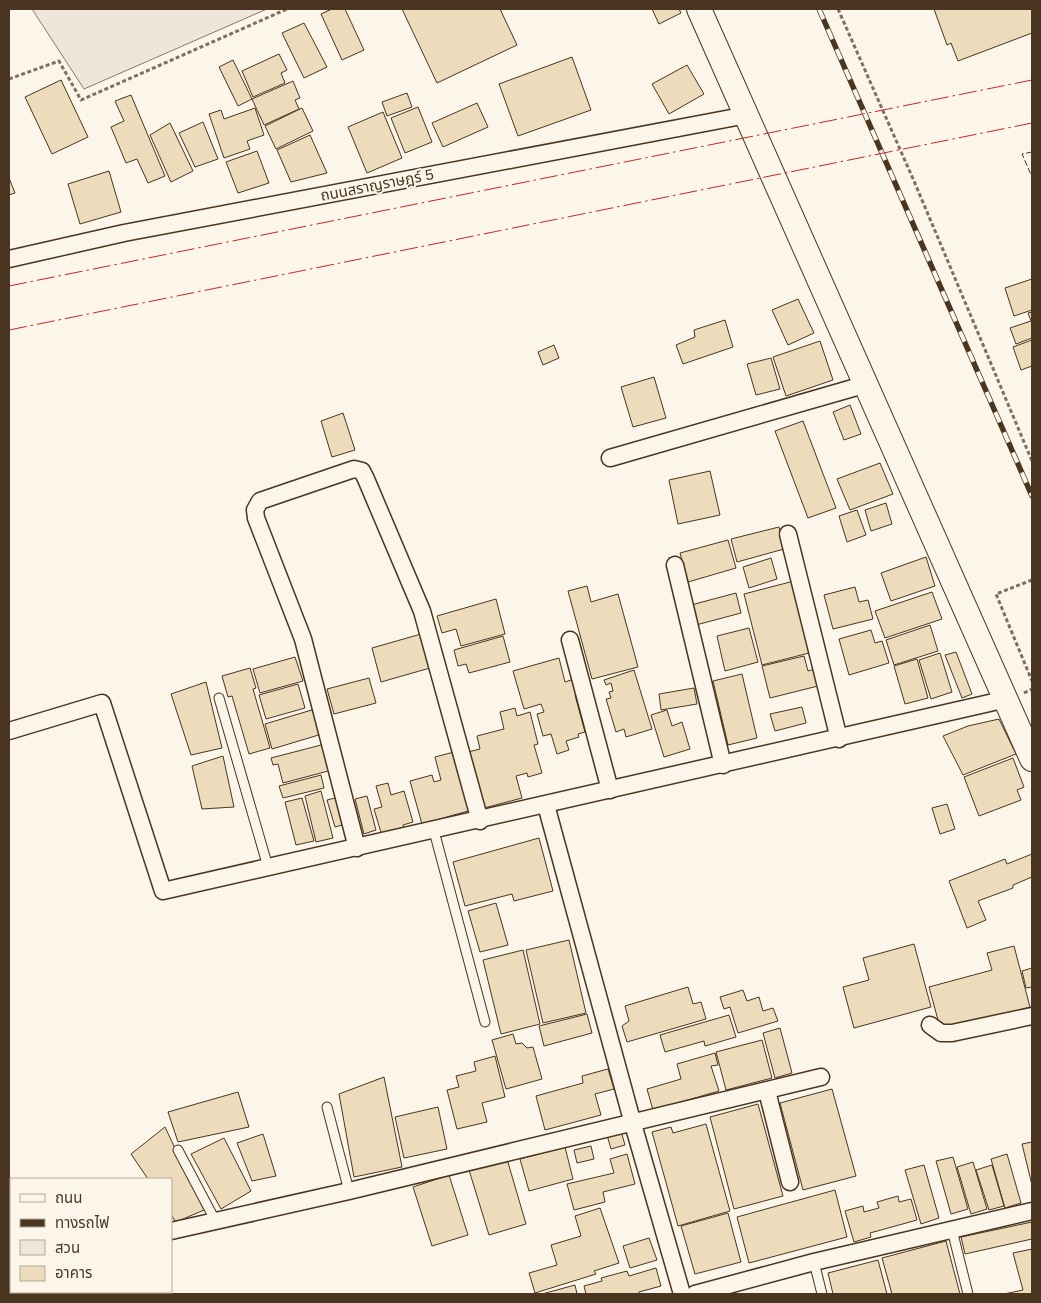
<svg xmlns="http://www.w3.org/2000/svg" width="1041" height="1303" viewBox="0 0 1041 1303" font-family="Helvetica,'Noto Sans Thai',sans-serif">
	<rect width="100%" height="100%" fill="#fbf6e9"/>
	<!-- green -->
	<path fill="#ede6d9" stroke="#887966" d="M32,9h235l-183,80z"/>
	<!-- building -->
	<g fill="#ecdcbc" stroke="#4a3520">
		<path d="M332,9h13l19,41 -22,10 -21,-46z"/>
		<path d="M402,9h98l17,36 -80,38z"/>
		<path d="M652,9h27l2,4 -22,11z"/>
		<path d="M934,9h98v24l-74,28 -7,-18 -4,2z"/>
		<path d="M304,23l23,44 -23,11 -22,-45z"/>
		<path d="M279,54l8,16 -6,3 4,10 -32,14 -11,-26z"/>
		<path d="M572,57l19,53 -73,26 -19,-52z"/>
		<path d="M233,60l19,39 -14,7 -19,-39z"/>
		<path d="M687,65l17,29 -35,20 -17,-30z"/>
		<path d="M61,80l27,57 -36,17 -27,-57z"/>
		<path d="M293,81l7,17 -5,2 4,9 -35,16 -12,-26z"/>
		<path d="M407,93l5,14 -25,9 -5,-14z"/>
		<path d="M131,95l34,81 -17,7 -11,-24 -11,4 -15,-36 13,-6 -9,-20z"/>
		<path d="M477,103l11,24 -45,20 -11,-24z"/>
		<path d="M418,107l14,35 -27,11 -14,-35z"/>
		<path d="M255,108l9,27 -17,6 3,8 -26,9 -15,-44 12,-4 3,9z"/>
		<path d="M302,108l11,23 -37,18 -11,-23z"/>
		<path d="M383,112l19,46 -35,15 -19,-46z"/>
		<path d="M203,122l15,37 -23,8 -16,-34z"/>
		<path d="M170,123l23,48 -22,11 -21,-47z"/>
		<path d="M310,135l17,38 -36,9 -14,-32z"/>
		<path d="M257,151l12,32 -31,10 -12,-31z"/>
		<path d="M109,171l12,41 -41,12 -12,-40z"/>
		<path d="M9,178l6,15 -6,2z"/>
		<path d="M1032,279v31l-18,6 -9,-28z"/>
		<path d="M798,299l16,34 -26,12 -16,-35z"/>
		<path d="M1032,312v26l-16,6 -6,-16 21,-7 -3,-8z"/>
		<path d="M725,320l8,27 -50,17 -7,-19 19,-8 -1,-7z"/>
		<path d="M1032,340v26l-11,4 -8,-23z"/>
		<path d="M820,341l13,39 -47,16 -13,-39z"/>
		<path d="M554,345l5,13 -16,7 -5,-13z"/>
		<path d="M771,358l9,31 -24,6 -9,-31z"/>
		<path d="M654,377l12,41 -33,9 -12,-40z"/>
		<path d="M850,405l11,29 -17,6 -11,-28z"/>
		<path d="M343,413l12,37 -23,7 -11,-36z"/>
		<path d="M803,421l33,87 -28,10 -33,-87z"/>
		<path d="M880,463l13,31 -43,16 -13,-31z"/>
		<path d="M710,471l10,44 -42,9 -9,-44z"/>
		<path d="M886,503l6,21 -21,7 -6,-21z"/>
		<path d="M857,510l9,25 -19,7 -8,-26z"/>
		<path d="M779,527l5,22 -47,13 -6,-23z"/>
		<path d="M728,540l8,28 -48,14 -8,-29z"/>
		<path d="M926,557l9,29 -44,15 -10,-28z"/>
		<path d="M771,558l6,21 -28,9 -6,-21z"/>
		<path d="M794,581l19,71 -51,13 -18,-71z"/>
		<path d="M587,586l4,16 27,-8 20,73 -46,12 -24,-88z"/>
		<path d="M855,587l4,15 9,-2 5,19 -40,10 -9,-34z"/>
		<path d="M932,592l10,27 -57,19 -10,-27z"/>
		<path d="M736,593l5,20 -45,12 -5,-20z"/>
		<path d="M496,599l9,35 -44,12 -5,-17 -14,4 -5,-17z"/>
		<path d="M930,625l8,26 -44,14 -8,-25z"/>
		<path d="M749,628l9,34 -33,9 -8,-35z"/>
		<path d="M871,630l4,13 7,-2 7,22 -40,12 -10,-36z"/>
		<path d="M421,634l9,34 -49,14 -9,-34z"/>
		<path d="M503,636l7,26 -41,11 -3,-9 -8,2 -4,-16z"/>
		<path d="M956,652l16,42 -10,4 -17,-43z"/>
		<path d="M940,653l12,39 -21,7 -12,-39z"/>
		<path d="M804,656l4,15 10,-3 4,17 -52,13 -8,-32z"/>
		<path d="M295,657l8,24 -43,12 -7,-24z"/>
		<path d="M559,658l6,24 9,-3 5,15 -4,1 10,37 -7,2 1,3 -13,4 3,9 -12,4 -6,-20 -8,2 -6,-22 7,-2 -3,-8 -17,5 -11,-38z"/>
		<path d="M917,659l11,39 -23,6 -11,-38z"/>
		<path d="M250,668l6,20 -3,1 17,59 -21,6 -17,-58 -4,1 -6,-21z"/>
		<path d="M634,670l18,59 -26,8 -2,-8 -8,3 -10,-33 5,-1 -2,-6 4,-1 -2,-8 -5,2 -2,-5z"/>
		<path d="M742,674l15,64 -29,7 -15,-64z"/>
		<path d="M369,678l7,25 -42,11 -7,-25z"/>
		<path d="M206,682l16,66 -31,7 -20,-61z"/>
		<path d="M298,684l7,24 -39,11 -7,-24z"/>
		<path d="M694,688l3,16 -36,6 -2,-16z"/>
		<path d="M802,707l4,16 -31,8 -5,-17z"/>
		<path d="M515,708l2,8 13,-4 8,32 -4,1 8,28 -14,4 -1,-4 -11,3 6,22 -38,10 -16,-56 12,-3 -3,-13 27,-7 -4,-17z"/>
		<path d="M315,709l7,25 -50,15 -7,-25z"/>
		<path d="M667,710l5,16 10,-4 8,27 -26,8 -13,-42z"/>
		<path d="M999,719l17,35 -53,21 -20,-39 25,-10z"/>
		<path d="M325,744l7,26 -49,13 -5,-19 -5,1 -2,-7z"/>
		<path d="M454,752l21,57 -53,15 -12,-43 22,-6 2,7 7,-2 -6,-23z"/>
		<path d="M223,756l11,51 -32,2 -10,-43z"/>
		<path d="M1013,758l11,29 -7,3 4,10 -42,16 -15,-39z"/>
		<path d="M321,775l3,13 -41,10 -4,-12z"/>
		<path d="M388,783l3,12 13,-4 9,31 -10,3 1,5 -22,6 -8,-27 8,-2 -6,-21z"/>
		<path d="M321,791l12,47 -17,4 -11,-46z"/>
		<path d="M367,796l9,34 -12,4 -9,-35z"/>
		<path d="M339,797l7,27 -11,3 -8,-27z"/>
		<path d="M302,798l12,43 -18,4 -11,-43z"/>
		<path d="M947,804l8,25 -15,5 -8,-26z"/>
		<path d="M539,838l14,53 -39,10 -2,-7 -47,12 -12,-44z"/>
		<path d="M1032,854v23l-19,8v3l-35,13 8,19 -19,8 -18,-47 56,-22 2,5z"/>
		<path d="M496,903l12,42 -28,7 -12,-41z"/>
		<path d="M569,940l17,73 -43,10 -17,-73z"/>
		<path d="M914,944l17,63 -77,21 -11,-41 26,-7 -6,-22z"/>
		<path d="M1014,946l16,61 -89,24 -12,-44 63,-17 -5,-17z"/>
		<path d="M523,950l17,74 -39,10 -18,-74z"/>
		<path d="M1032,968v19l-6,1 -4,-17z"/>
		<path d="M688,987l5,17 8,-2 5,17 -79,23 -5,-16 7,-5 -4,-15z"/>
		<path d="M743,990l4,11 12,-4 4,14 10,-3 5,13 -40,12 -8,-26 -6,2 -4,-12z"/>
		<path d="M587,1014l5,19 -48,13 -5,-20z"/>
		<path d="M729,1015l7,22 -31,9 -1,-5 -39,11 -5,-17z"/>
		<path d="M780,1028l12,45 -17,5 -12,-45z"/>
		<path d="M513,1034l3,10 6,-1 5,5 6,-1 9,32 -36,10 -14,-49z"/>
		<path d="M762,1040l10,38 -46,12 -10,-38z"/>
		<path d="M715,1053l3,12 -7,1 8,25 -66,19 -6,-21 34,-10 -4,-15z"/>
		<path d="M495,1056l10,41 -23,6 5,19 -30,7 -10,-39 12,-3 -3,-11 20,-5 -2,-9z"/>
		<path d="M608,1069l6,20 -19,5 6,21 -56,15 -9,-34 47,-13 -1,-7z"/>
		<path d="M384,1077l18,90 -48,10 -15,-83z"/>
		<path d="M832,1089l24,87 -53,14 -23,-87z"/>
		<path d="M238,1092l11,35 -71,15 -10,-30z"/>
		<path d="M758,1104l25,92 -49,13 -24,-92z"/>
		<path d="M438,1107l9,42 -43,9 -9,-41z"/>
		<path d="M706,1124l24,87 -52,15 -26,-94 19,-5 2,6z"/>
		<path d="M165,1127l39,83 -28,12 -5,-7v-36h-23l-17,-25z"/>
		<path d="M621,1131l4,14 -14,4 -4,-14z"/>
		<path d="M263,1134l13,42 -24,5 -15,-38z"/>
		<path d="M224,1138l27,53 -30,18 -30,-55z"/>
		<path d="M1032,1142v43l-10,-41z"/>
		<path d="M591,1146l3,13 -17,4 -3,-13z"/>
		<path d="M565,1147l8,32 -44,12 -9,-32z"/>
		<path d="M627,1154l8,30 -32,8 2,10 -31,8 -7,-26 47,-11 -4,-14z"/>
		<path d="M1007,1154l14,49 -16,5 -14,-49z"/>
		<path d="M953,1157l15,52 -17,5 -15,-53z"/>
		<path d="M507,1159l19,65 -37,11 -20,-65z"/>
		<path d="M973,1162l14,47 -16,5 -14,-47z"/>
		<path d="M924,1165l15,53 -18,6 -16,-54z"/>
		<path d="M992,1165l12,41 -15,4 -13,-40z"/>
		<path d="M449,1175l19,60 -36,11 -19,-59z"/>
		<path d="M835,1190l12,47 -98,26 -12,-46z"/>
		<path d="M898,1196l1,6 12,-3 6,21 -47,13 1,4 -17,5 -9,-31 18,-5 1,6 15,-4 -2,-6z"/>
		<path d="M600,1208l19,55 -25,8 2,3 -61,19 -6,-20 28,-8 -6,-20 30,-9 -6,-20z"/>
		<path d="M728,1213l13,49 -46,12 -14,-48z"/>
		<path d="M1032,1222v17l-67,15 -4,-17z"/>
		<path d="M649,1238l8,22 -27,8 -7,-22z"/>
		<path d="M946,1241l14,53h-68l-10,-36z"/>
		<path d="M1032,1249v45h-28l19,-4 -10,-37z"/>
		<path d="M878,1260l9,34h-54l-5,-21z"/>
		<path d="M656,1268l5,18 -22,6v2h-53l-2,-8 18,-5 -1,-3 26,-7 2,5z"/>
		<path d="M575,1285l2,9h-35z"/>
	</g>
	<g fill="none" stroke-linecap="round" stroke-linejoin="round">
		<defs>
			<g id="lane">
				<path d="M219,698l49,169"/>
				<path d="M434,831l51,191"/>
				<path d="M327,1107l22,84"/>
				<path d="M178,1150l37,70"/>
				<path d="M952,1230l16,64"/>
				<path d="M814,1262l8,32"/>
			</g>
			<g id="street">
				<path d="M9,259l115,-26 623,-118"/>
				<path d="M610,458l257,-74"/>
				<path d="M788,534l51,205"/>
				<path d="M675,565l48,200"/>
				<path d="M570,640l40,150"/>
				<path d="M9,731l93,-28 61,188 844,-192"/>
				<path d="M546,805l87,319 49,170"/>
				<path d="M357,848l-54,-209 -47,-121 -1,-8 5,-9 94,-32 8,2 4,8 56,132 58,210"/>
				<path d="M930,1025l11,8h11l80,-17"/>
				<path d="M767,1091l23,91"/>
				<path d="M171,1231l178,-40 472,-114"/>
				<path d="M695,1294l119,-32 218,-51"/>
			</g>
			<path id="secondary" d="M699,9l333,750"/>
		</defs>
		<!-- lane casing -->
		<use href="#lane" stroke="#4a3520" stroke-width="11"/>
		<!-- street casing -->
		<use href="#street" stroke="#4a3520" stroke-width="19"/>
		<!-- secondary casing -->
		<use href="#secondary" stroke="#4a3520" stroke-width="26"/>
		<!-- path -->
		<g stroke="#7f6f5c" stroke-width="3" stroke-dasharray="4 2.5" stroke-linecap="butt">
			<path d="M838,9l76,172 118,280"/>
			<path d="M9,79l50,-18 22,39 206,-91"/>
			<path d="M1032,580l-36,14 36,87"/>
			<path d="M1024,693l8,-4"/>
		</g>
		<!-- lane -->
		<use href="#lane" stroke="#fbf6e9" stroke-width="9"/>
		<!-- street -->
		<use href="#street" stroke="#fbf6e9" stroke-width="16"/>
		<!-- secondary -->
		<use href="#secondary" stroke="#fbf6e9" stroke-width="24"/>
		<defs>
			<path id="rail" d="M819,9l213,487"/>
		</defs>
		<!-- rail casing -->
		<use href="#rail" stroke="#4a3520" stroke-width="5.5"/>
		<!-- rail -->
		<use href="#rail" stroke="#fbf6e9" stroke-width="4" stroke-dasharray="11" stroke-linecap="butt"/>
		<!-- fence -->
		<path stroke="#4a3520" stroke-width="1" stroke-dasharray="6 2.5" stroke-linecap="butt" d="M1032,152l-10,2 10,23"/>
		<!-- power -->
		<g stroke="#c62828" stroke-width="1" stroke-dasharray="18 4 2.5 4" stroke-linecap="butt">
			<path d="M9,286l1023,-206"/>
			<path d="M9,330l1023,-207"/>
		</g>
	</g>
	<g text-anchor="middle" stroke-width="4" stroke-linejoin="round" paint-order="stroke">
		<!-- street labels -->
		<g font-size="15" fill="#4a3520" stroke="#fbf6e9">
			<text transform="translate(377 185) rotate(-11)" y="5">ถนนสราญราษฎร์ 5</text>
		</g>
	</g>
	<!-- border -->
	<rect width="1041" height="1303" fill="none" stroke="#4a3520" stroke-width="20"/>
	<!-- legend -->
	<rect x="10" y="1178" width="162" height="115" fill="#fbf6e9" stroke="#b4a999"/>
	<rect x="20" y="1194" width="25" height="8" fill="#fbf6e9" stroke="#b4a999"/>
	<text x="55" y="1203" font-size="15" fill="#4a3520">ถนน</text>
	<rect x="20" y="1219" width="25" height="8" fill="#4a3520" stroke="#b4a999"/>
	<text x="55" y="1228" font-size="15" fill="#4a3520">ทางรถไฟ</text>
	<rect x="20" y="1240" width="25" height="15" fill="#ede6d9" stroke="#b4a999"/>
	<text x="55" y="1253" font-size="15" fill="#4a3520">สวน</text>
	<rect x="20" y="1266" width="25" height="15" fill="#ecdcbc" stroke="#b4a999"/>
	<text x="55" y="1278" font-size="15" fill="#4a3520">อาคาร</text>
</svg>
